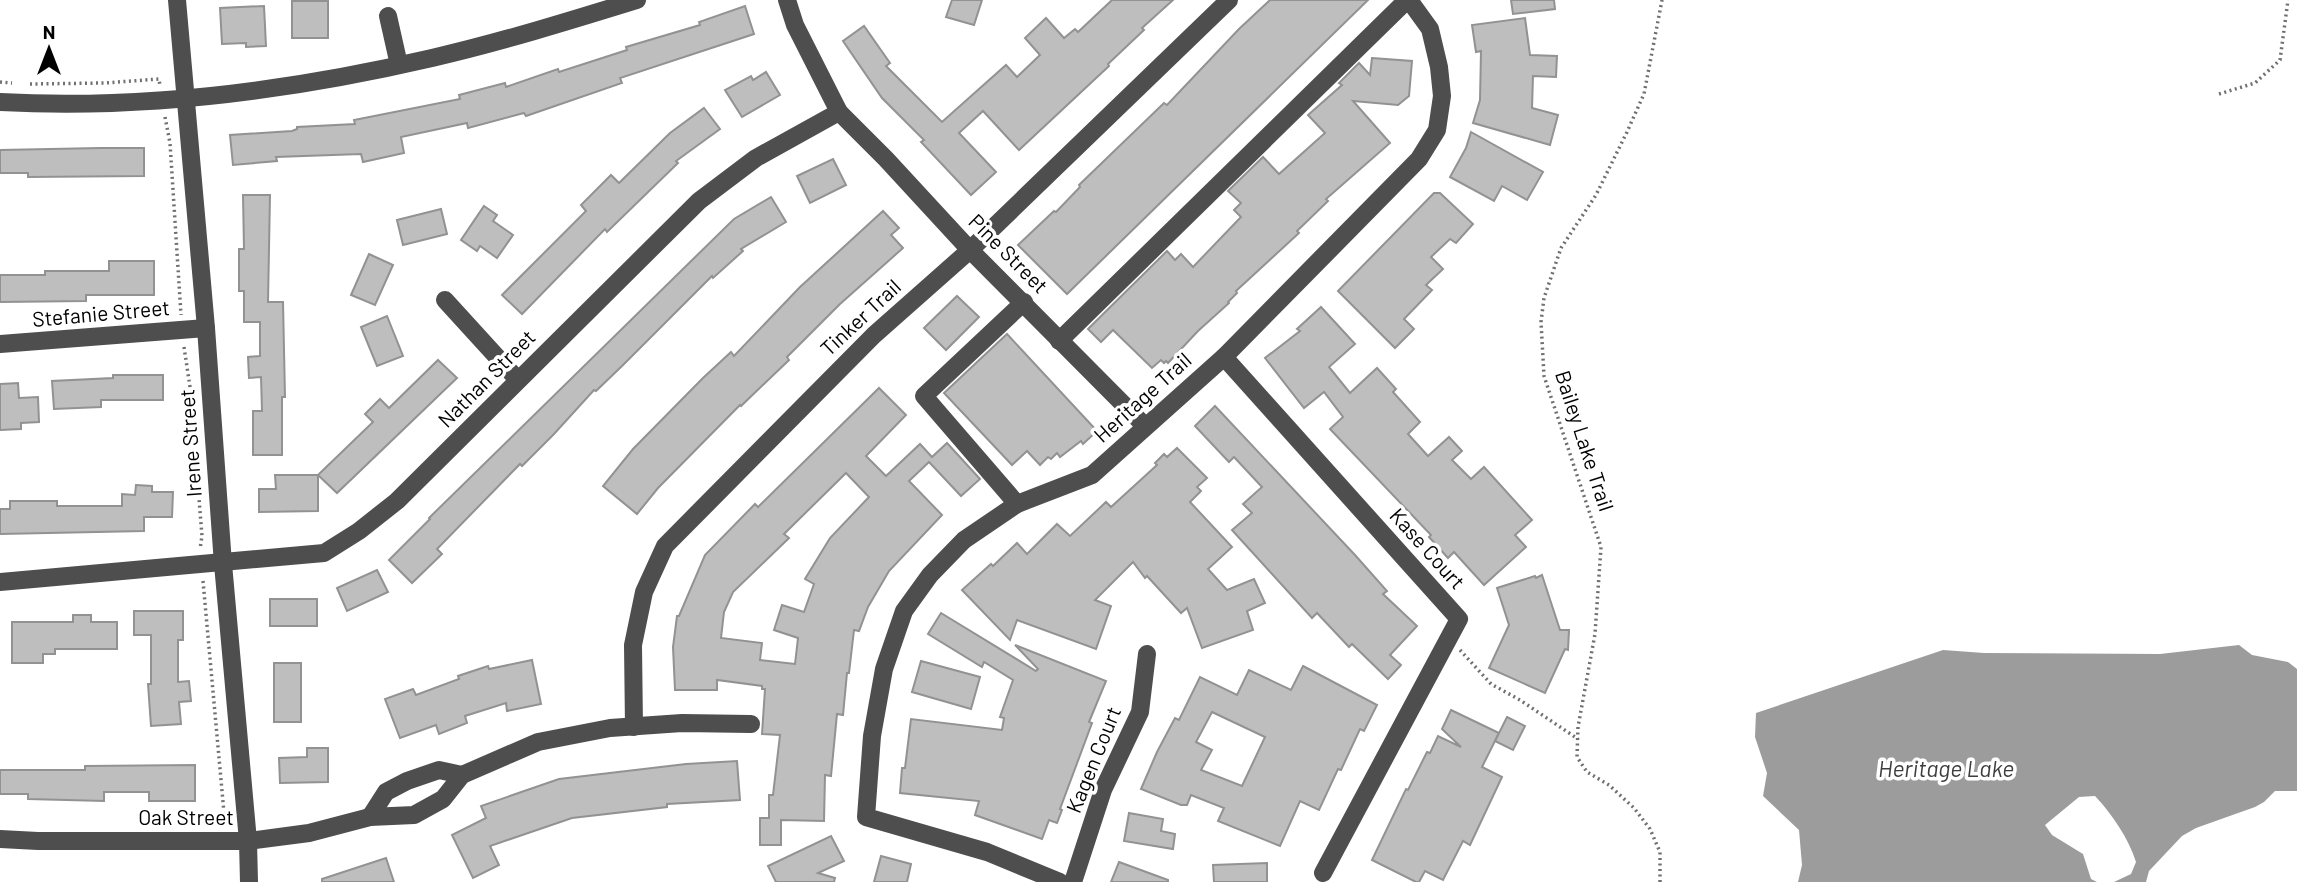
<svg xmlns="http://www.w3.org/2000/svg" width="2297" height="882" viewBox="0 0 2297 882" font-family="Barlow,sans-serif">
	<rect width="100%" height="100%" fill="#fff"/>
	<!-- water -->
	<path fill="#9c9c9c" d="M2239,645l13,10 36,7 9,7v122h-22l-11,11 -9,5 -59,21 -14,8 -33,35 -3,11h-32l17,-8 5,-12c-7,-23 -24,-48 -41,-66l-16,1 -34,28 7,10 31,19 8,25 6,3h-299l4,-17 -3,-35 -36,-34 4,-23 -12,-36 1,-24 187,-63 41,3 176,1z"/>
	<!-- building -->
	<g fill="#bebebe" stroke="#929292" stroke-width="2" fill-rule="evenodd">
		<path d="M952,0h30l-8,25 -28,-8z"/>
		<path d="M1112,0h61l-31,28 2,2 -36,34 1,2 -90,84 -36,-39 -24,22 37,39 -25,23 -50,-53 3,-2 -42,-42 -39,-57 21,-15 26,37 -4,3 56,56 64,-57 11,12 23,-22 -15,-17 21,-20 18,20 11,-9 3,3z"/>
		<path d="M1270,0h98l-301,294 -49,-49 36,-34 2,1 24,-25 -1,-2 85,-82 3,2 72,-76z"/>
		<path d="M1511,0h43l1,9 -42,5z"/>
		<rect x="292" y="1" width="36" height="37"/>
		<path d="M264,6l2,40 -20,1v-4l-24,1 -2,-36z"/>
		<path d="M745,6l9,28 -134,44 2,5 -96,33 -2,-3 -56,15 -1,-5 -66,14 3,16 -41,9 -2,-8 -85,3 1,4 -44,4 -3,-30 62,-4 5,-2v-2l58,-3 -1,-4 106,-21 -1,-4 46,-12 1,4 52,-18 1,3 68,-22 -1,-3 74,-22 -1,-3z"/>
		<path d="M1525,18l5,37 27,1 -1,21 -23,-1 -1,32 26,7 -8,30 -77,-22 7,-23 1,-49 -5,1 -4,-27z"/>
		<path d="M1372,58l40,3 -3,35 -11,9 -45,-4 37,42 -64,56 2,2 -31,30 2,2 -63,58 1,2 -9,9 1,1 -31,28 -30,32 -2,-2 -2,2 -3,-3 -9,8 -39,-38 -12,12 -13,-13 79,-78 8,9 6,-6 12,13 48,-50 -7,-7 7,-7 -13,-12 35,-34 16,17 46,-41 -17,-18 34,-30 -3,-2 20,-20 11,12z"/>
		<path d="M766,72l14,23 -38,22 -17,-27 26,-14 2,4z"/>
		<path d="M704,108l16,21 -44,32 2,2 -71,69 -2,-3 -83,85 -20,-19 84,-84 -5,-6 30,-30 8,8 51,-50z"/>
		<path d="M1471,132l72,40 -16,28 -25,-14 -8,15 -44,-24 16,-29z"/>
		<path d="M100,148h44v28l-116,1v-4h-28v-23z"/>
		<path d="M833,159l13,26 -36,18 -13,-27z"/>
		<path d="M1434,193h6l33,31 -17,19 -6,-4 -19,18 12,12 -17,16 6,5 -28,29 10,10 -19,19 -57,-57z"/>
		<path d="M243,195h27l-2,107h15l2,95h-3v58h-29v-44h9l-1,-34 -12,1 -1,-21 12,-1v-34h-16v-31h-5v-42h5z"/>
		<path d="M771,197l15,25 -45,27 2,2 -30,27 -1,-2 -90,90 -26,25 -2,-1 -40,44 -32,32 -2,-2 -83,85 5,5 -30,29 -23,-23 41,-41 -1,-1 305,-299z"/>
		<path d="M484,206l13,9 -4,6 20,14 -16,23 -17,-12 -3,5 -16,-11z"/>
		<path d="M441,209l6,25 -44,11 -6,-25z"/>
		<path d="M883,211l16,17 -8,7 12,13 -63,56 -53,53 2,3 -48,46 -1,-1 -82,83 -21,26 -34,-28 30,-37 70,-71 28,-26 3,4 66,-69z"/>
		<path d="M369,254l24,11 -18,40 -24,-10z"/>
		<path d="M109,261h45v34h-68v6l-86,1v-27h45v-4h64z"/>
		<path d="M957,296l22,21 -33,33 -22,-22z"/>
		<path d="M1321,307l34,37 -26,23 21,26 27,-25 19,21 -3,3 27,30 -12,12 20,22 21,-19 13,14 -10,9 19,19 13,-12 48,53 -17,15 11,12 -42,38 -30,-33 -6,6 -19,-21 2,-2 -101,-106 13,-12 -19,-25 -20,16 -39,-50 35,-27 -3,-2z"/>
		<path d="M387,316l16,40 -26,10 -16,-39z"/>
		<path d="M1007,334l90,97 -14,13 -2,-3 -21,16 -3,-4 -6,6 -3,-2 -8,8 -13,-14 -15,14 -68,-72z"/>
		<path d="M438,360l19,18 -120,115 -19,-18 55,-53 -8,-8 15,-15 9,9z"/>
		<path d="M113,375h50v25h-62v7l-47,2 -2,-28 61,-3z"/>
		<path d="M18,383l1,15 19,-1 1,25 -18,1v6l-21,1v-46z"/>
		<path d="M879,388l27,27 -40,41 20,20 34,-32 12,13 15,-14 33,36 -19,17 -32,-34 -20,19 33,34 -53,56 -21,36 -9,24 -5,-1 -5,43h-2l-4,42 -6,-1 -6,62 -6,-1 -1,46 -43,-1v25h-21v-27h9v-23h4l7,-60 -18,-1 3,-45h-3v-3l-45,-6v10h-42l-2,-43 4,-31h2l26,-61 50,-51 3,3zM846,473l23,24 -39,41 -25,41 9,5 -10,28 -22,-7 -8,25 24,8 -3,26 -35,-4 2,-17 -41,-5 3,-26 9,-20 56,-54 -5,-4z"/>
		<path d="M1215,406l140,149 32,36 -4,3 34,32 -27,29 11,10 -13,14 -36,-35 -3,3 -32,-34 -5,5 -80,-88 20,-17 -9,-9 19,-17 -28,-30 -5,5 -34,-36z"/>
		<path d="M1177,448l30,30 -10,9 4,4 -11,11 42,45 -24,22 19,21 27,-11 11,24 -18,8 6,19 -51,18 -15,-40 -6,5 -34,-37 -2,2 -12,-16 -38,38 16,6 -15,43 -79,-29 -7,20 -48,-50 29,-26 2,2 24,-23 10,11 30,-30 13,12 36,-34 5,5 46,-42 -2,-2 9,-9 3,3z"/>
		<path d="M275,475h43v36l-59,1v-23h17z"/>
		<path d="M136,485l16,1v6h21l-1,25h-28v14l-144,3v-25h10v-8h47v5h65v-12l13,1z"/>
		<path d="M377,570l11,22 -41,19 -10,-23z"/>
		<path d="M1542,575l18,55h9l-1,20 -3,-1 -20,44 -56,-25 20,-43 -12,-37 38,-12 1,2z"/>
		<rect x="270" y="599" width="47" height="27"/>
		<path d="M134,611h49v29h-5v42l11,-1 2,20 -12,1 2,22 -30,2 -3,-42h3v-49h-17z"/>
		<path d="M941,613l95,58 2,-2 -23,-24 91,36 -17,41 3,1 -32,86 2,1 -5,13 -8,-3 -7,19 -67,-24 4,-14 -79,-8 2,-25h3l6,-49 91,11 2,-12 -4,-1 13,-37 -29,-18 -2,5 -54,-33z"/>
		<path d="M73,615h18v7h26v27h-62v5h-12v9h-31v-41h61z"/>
		<path d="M532,660l9,44 -34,7 -1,-8 -41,13 2,7 -28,11 -3,-9 -36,13 -15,-39 28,-10 3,6 43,-16 -1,-3 30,-10 1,3z"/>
		<path d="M921,661l59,16 -9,32 -59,-17z"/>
		<rect x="274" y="663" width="27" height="59"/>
		<path d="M1303,666l74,39 -13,26 -4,-2 -19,41 -3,-1 -19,41 -19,-9 -20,45 -62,-25 6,-13 -33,-13 -4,10h-6l-40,-16 16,-37 18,-34 4,2 21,-43 37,18 12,-25 42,20zM1212,712l53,25 -23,49 -41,-16 11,-20 -16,-8z"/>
		<path d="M1451,710l48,23 -17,34 20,10 -32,68 -7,-4 -20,39 -18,-9 -6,11h-3l-44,-22 34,-71 2,1 19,-38 3,1 8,-17 23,11 -19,-18z"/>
		<path d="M1507,717l18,9 -12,24 -18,-9z"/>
		<path d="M307,748h21v34l-48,1 -1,-25 28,-1z"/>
		<path d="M737,761l3,39 -73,4v3l-95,11 -82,28 9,19 -26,13 -21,-43 34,-17 -5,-12 78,-27 127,-15z"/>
		<path d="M195,765v36h-46v-9h-45v9l-76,-2v-5h-28v-24h85v-4z"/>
		<path d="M1129,813l34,6 -2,12 14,3 -2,15 -49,-8z"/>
		<path d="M831,836l13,25 -26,12 17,5 -1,4h-58l-8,-16z"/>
		<path d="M881,856l30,8 -4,18h-33z"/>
		<path d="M386,858l8,24h-72v-3z"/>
		<path d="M1119,862l49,18v2h-57z"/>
		<path d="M1267,863v19h-53l-1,-17z"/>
	</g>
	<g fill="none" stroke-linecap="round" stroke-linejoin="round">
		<!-- path -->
		<g stroke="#707070" stroke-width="3.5" stroke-dasharray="2 3.5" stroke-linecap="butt">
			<path d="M0,82l12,1"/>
			<path d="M30,84l74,-1 55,-4 1,7"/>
			<path d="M2219,94l36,-11 25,-23 8,-60"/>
			<path d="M165,117l5,26 11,172"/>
			<path d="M184,347l6,40 12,149 -2,13"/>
			<path d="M203,581l22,243"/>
			<path d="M1460,650l31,34 29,16 58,39"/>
			<path d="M1660,882v-30l-10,-23 -16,-21 -25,-23 -22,-13 -10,-15 1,-30 17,-93 6,-87 -57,-171 -3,-54 3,-24 17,-50 35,-53 31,-63 17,-38 18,-94"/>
		</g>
		<!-- minor -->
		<g stroke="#4e4e4e" stroke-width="18">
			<path d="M177,0l29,328 17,236 25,277 1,41"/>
			<path d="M787,0l8,25 44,87 47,47 84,91 175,176"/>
			<path d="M388,16l11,49"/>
			<path d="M0,102c142,8 294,-12 432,-44 69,-16 137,-37 205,-58"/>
			<path d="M445,300l73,80"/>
			<path d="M1059,341l348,-341"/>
			<path d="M0,344l206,-16"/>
			<path d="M1224,357l235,262 -136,254"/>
			<path d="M1017,504l-93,-108 100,-94"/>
			<path d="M0,582l324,-29 35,-22 38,-30 302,-300 57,-43 83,-46"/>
			<path d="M634,727l-1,-82 11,-53 21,-46 209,-211 96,-85 259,-250"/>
			<path d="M370,817l16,-25 21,-11 32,-11 23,5"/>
			<path d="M0,839l38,2h210l61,-8 61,-16 44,-2 29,-16 19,-24 76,-33 72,-14 72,-5 69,1"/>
			<path d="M1060,882l-73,-30 -121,-35 6,-81 12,-67 20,-58 26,-36 34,-35 53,-36 75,-29 132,-118 195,-198 18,-29 5,-34 -3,-29 -9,-38 -21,-29"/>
			<path d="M1073,882l30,-92 37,-78 7,-58"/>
		</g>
	</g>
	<g text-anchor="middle" stroke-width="7" stroke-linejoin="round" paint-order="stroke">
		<!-- street labels -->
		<g font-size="21" fill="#000" stroke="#fff">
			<text transform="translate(1008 254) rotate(45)" y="7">Pine Street</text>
			<text transform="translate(101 314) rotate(-5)" y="7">Stefanie Street</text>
			<text transform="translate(861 318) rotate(-43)" y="7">Tinker Trail</text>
			<text transform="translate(487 379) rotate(-45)" y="7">Nathan Street</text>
			<text transform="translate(1143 398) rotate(-42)" y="7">Heritage Trail</text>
			<text transform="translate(1584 441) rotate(72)" y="7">Bailey Lake Trail</text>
			<text transform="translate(191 443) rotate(-94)" y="7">Irene Street</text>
			<text transform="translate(1427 549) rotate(48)" y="7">Kase Court</text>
			<text transform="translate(1094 760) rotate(-68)" y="7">Kagen Court</text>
			<text x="186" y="825">Oak Street</text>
		</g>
		<!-- water labels -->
		<g font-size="23" font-style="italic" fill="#3d3d3d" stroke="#fff">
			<text x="1946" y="777">Heritage Lake</text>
		</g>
	</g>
	<!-- north arrow -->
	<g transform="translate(49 49)" stroke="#ffffff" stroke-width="5" paint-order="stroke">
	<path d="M0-5L12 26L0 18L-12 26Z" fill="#000000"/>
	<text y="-10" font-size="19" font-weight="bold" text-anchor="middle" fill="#000000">N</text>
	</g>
</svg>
